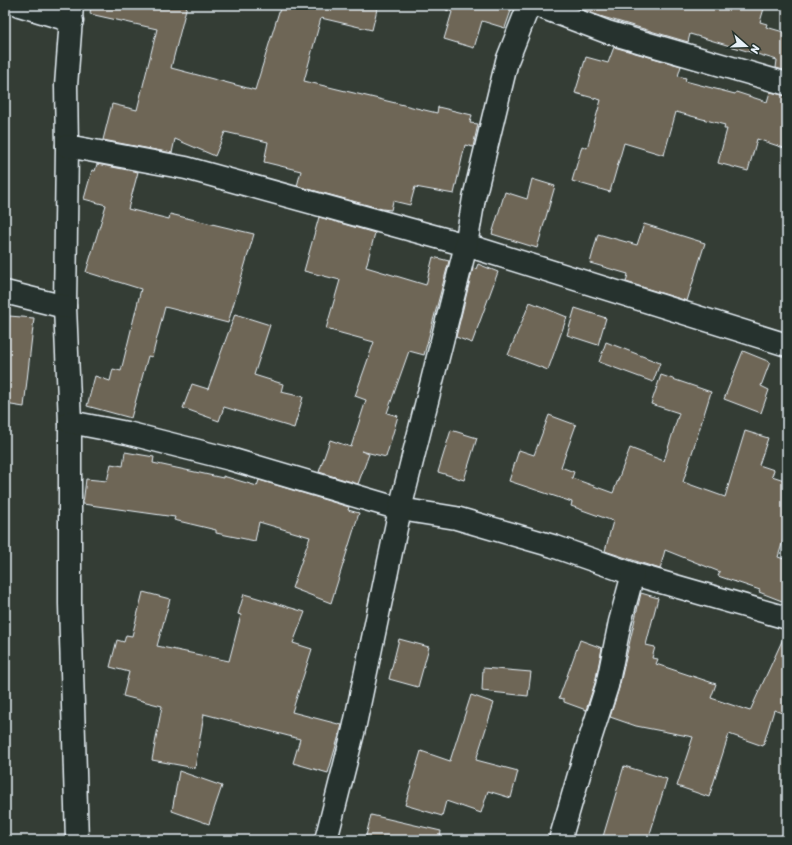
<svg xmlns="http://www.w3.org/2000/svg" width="792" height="845" viewBox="0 0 792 845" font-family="Sriracha,sans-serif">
	<rect width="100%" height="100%" fill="#343d35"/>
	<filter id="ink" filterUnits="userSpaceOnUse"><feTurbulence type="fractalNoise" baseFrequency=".025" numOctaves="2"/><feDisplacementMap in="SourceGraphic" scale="8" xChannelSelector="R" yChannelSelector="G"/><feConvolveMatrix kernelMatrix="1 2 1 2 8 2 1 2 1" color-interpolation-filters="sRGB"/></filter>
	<g filter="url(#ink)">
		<!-- building -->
		<g fill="#6e6656" stroke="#e8f1f8">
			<path d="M91,5h96l-16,63 84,22 26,-85h97l-6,25 -51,-12 -17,63 133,32 1,-6 34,8 -2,8 8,1 -5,23 -8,-2 -11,49 -39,-7 -5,18 -17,-4 -2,9 -9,-1 -85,-23 4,-15 -37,-9 4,-20 -43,-10 -10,24 -40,-17 -3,14 -69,-13 9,-36 25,6 20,-81 -67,-15z"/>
			<path d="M447,5h66l-8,23 -23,-7 -8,27 -30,-9 8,-27 -6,-2z"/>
			<path d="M584,5h181l-5,17 7,2 -1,3 21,6v38l-11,-3 1,-8 -87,-26 -2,8 -85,-25 -20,-7z"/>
			<path d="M614,47l67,19 -3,10 8,2 -1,3 50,13 1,-2 31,10 3,-10 17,4v53l-30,-10 -9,32 -30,-8 9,-34h-3l1,-4 -49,-13 -12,43 -40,-12 -14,49 -38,-11 10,-35 5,2 14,-48 -26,-7 11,-36 22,6z"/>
			<path d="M97,164l41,8 -10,37 41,10 1,-5 84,20 -26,89 -63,-16 -13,50 -4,-1 -17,62 -44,-12 8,-30 15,5 3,-12 8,2 20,-82 -55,-17 20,-67 -22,-6 8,-29 3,1z"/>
			<path d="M532,179l23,7 -18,62 -45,-14 13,-42 22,7z"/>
			<path d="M319,217l56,16 -9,34 60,18 7,-28 16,4 -25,94 -15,-4 -22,62 11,3 -12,41 -25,-6 8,3 -11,30 -39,-12 11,-32 21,7 15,-47 -11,-4 19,-54 -48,-13 14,-49 -36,-9z"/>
			<path d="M644,224l61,19 -18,58 -61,-19 2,-8 -38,-11 8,-29 39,11z"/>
			<path d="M478,264l20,8 -26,71 -16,-6 17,-69 3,1z"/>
			<path d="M530,302l37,15 -19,53 -40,-15z"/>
			<path d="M575,308l31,10 -8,27 -31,-10z"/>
			<path d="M235,314l35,11 -16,50 29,9 -2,8 22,5 -9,31 -70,-21 -5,14 -36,-13 9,-24 16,5z"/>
			<path d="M9,316l25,2 -10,89 -19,-3v-73h3z"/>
			<path d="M606,342l54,21 -7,19 -54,-20z"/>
			<path d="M743,351l27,11 -9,24 8,4 -8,23 -37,-14z"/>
			<path d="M661,375l50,17 -28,90 42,15 20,-66 23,7 -9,27 15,5 -2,6 15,5v47l-9,29 9,3v43l-28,-11 1,-2 -42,-14 2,-4 -55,-22 -5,19 -55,-18 8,-30 -42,-15 1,-4 -63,-21 10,-31 15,5 15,-40 27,10 -15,42 13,5 -2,6 41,15 17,-45 34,13 15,-48 -28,-9z"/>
			<path d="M451,430l26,8 -13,42 -26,-8z"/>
			<path d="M125,452l29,5 -1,6 70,15v-2l34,10 2,-6 90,27 -1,3 11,3 -28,90 -39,-15 18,-51 -51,-15 -4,19 -39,-8v-3l-42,-10 1,-3 -92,-13 3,-25 21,2 4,-17 12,2z"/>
			<path d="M143,592l27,7 -13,47 72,15 12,-46 -3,-1 6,-20 61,18 -12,31 19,6 -20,63 50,13 -14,48 -35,-10 7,-24 -96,-25 -9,54 -43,-8 10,-54 -39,-10 6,-24 -19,-5 7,-27 7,2 2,-7 6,1z"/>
			<path d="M641,593l17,5 -12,47 9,2 -3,11 6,1 -2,5 60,20 -5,14 39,13 37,-81v85l-13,-5 -11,36 -34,-12 -20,63 -32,-11 16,-49 -57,-11 -26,-9 9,-29z"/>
			<path d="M399,639l30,8 -11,40 -29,-8z"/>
			<path d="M580,640l22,8 -7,35 -9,27 -22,-8v-3l-5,-1z"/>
			<path d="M483,668l48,4 -3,24 -46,-5z"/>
			<path d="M471,695l23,8 -18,57 42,11 -7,27 -23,-7 -7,22 -35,-12 -4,15 -37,-11 16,-54 29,10z"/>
			<path d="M624,766l43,13 -19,61h-46z"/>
			<path d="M179,771l43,15 -13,38 -37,-13z"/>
			<path d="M371,815l70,16 -1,9h-75z"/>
		</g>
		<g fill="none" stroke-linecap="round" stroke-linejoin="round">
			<defs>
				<g id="street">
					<path d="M19,5l53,16"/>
					<path d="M72,5l-6,81 1,60 -2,161 5,115v182l7,236"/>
					<path d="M536,5l71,27 180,52"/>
					<path d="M67,146l119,22 280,77 321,100"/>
					<path d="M5,292l60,15"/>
					<path d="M70,422l57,11 103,26 170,50 56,9 97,28 80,28 154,44"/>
					<path d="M326,840l28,-111 46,-220 66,-264 8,-47 33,-137 22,-56"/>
					<path d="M560,840l23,-79 24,-75 13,-64 13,-48"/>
				</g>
			</defs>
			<!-- street casing -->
			<use href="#street" stroke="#e8f1f8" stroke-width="25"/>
			<!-- street -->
			<use href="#street" stroke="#26332d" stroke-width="22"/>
		</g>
	</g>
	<!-- margin -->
	<rect width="792" height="845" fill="none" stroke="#26332d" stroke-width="20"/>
	<rect x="10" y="10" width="772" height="825" fill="none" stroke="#e8f1f8" stroke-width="1.5" filter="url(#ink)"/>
	<!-- north arrow -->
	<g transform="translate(746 46) rotate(110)" stroke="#26332d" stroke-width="3" paint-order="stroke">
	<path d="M0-3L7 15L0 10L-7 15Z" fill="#e8f1f8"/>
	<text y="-6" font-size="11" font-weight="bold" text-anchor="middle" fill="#e8f1f8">N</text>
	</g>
</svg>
